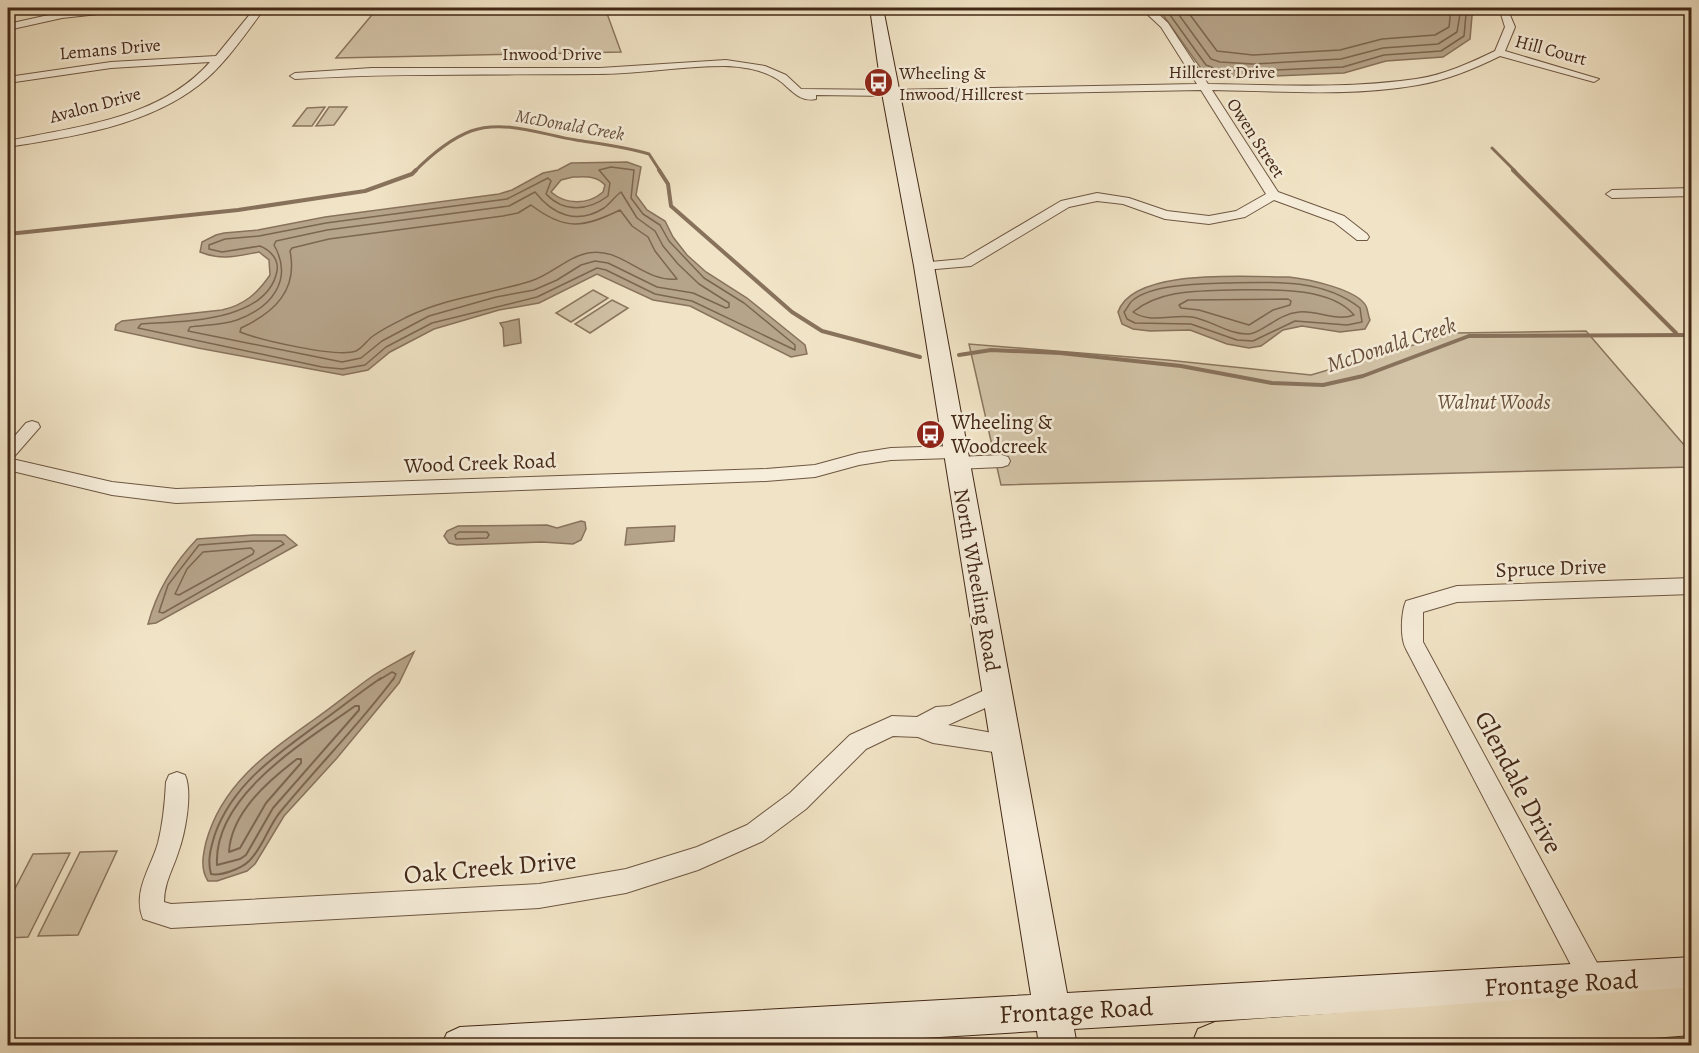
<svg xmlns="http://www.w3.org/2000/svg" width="1699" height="1053" viewBox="0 0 1699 1053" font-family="Alegreya,serif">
	<rect width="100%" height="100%" fill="#f1e4c6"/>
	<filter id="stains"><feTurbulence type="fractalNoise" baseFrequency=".00333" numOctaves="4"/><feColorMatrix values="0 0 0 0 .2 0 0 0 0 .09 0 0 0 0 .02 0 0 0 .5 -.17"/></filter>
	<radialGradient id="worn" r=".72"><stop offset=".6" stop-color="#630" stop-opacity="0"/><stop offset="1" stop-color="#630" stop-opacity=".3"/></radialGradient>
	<!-- green -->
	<g fill="#d3c4a8" stroke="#8b765f" stroke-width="1.5">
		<path d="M345,8h260l16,44 -285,6 40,-48h-34z"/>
		<path d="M325,107l-13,19h-19l14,-18z"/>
		<path d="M329,107h18l-13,18 -18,1z"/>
		<path d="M593,290l15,8 -37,24 -15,-9z"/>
		<path d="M612,300l16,8 -38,25 -15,-9z"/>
		<path d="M1586,331l105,122v14l-690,18 -32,-141 198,16 144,15 143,-42z"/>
		<path d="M117,851l-39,84 -40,1 42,-84z"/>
		<path d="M70,853l-42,84 -20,1v-36l25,-48z"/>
	</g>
	<!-- water -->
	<g fill="#b6a48a" stroke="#88725c" stroke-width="1.5" fill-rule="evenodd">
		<path d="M1152,8h324l-4,8 -2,23 -27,18 -57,4 -42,12 -91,4 -36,-1 -15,-6 -41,-58z"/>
		<path d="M627,162l14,5 -5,28 11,15 18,11 8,16 14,18 19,17 41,26 58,47 2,9 -16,3 -101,-51 -37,-6 -56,-26 -58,29 -40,7 -65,19 -44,23 -22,18 -25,5 -145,-27 -83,-18 1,-5 6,-4 100,-11c22,-5 35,-16 48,-35l-1,-15 -10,-8c-22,4 -37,9 -59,0l2,-10 14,-7 8,-2 34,-3 67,-13 174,-23 13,-4 31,-17 15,-3 13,-7zM573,177c12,0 23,-2 32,8l-2,7c-15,13 -37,13 -52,0l10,-12z"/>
		<path d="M1289,277c18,2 68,12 77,29 2,4 2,10 4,14l-5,9 -25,3 -38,-6 -19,4 -22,16 -12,2 -22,-4 -37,-14 -40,1 -17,-2 -11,-5 -4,-12c15,-45 131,-35 171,-35z"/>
		<path d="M519,319l2,24 -17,3 -1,-18 -3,-5z"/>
		<path d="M581,521l4,1 1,7 -5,11 -8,4 -31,-2 -85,3 -8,-2 -5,-7 3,-5 11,-5 89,-1 10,3z"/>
		<path d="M675,526l-1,15 -49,4 2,-17z"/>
		<path d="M253,535h32l12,10 -141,78 -8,1c9,-34 25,-60 49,-85z"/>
		<path d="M414,652l-15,31 -62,75 -53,58 -29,48 -8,7 -30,10h-9c-8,-12 -5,-26 -2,-39 16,-58 60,-88 106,-121 19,-13 37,-28 55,-41 15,-11 32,-19 47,-28z"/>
	</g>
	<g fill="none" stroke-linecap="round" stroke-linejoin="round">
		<!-- shore-far1 -->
		<g stroke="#7c6650" stroke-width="1.5">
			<path d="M1165,8l41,57 13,5 34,1 90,-4 41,-12 57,-4 23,-15 2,-22 3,-6"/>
			<path d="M1174,8l37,51 9,3 33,2 88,-5 42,-11 55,-4 19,-12 4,-24"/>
			<path d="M1185,8l32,43 36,4 87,-5 42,-11 53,-4 14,-8 2,-19"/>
			<path d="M611,167l23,3 -3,28 12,16 17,11 9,16 35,37 40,25 51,42v5l-103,-49 -37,-7 -49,-24 -9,-2 -60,29 -105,26 -46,24 -21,18 -23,4 -20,-2 -184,-39 3,-4c39,-3 126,-1 136,-53 2,-12 -7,-21 -17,-25l-38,6 -13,-3v-4l16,-6 34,-3 67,-13 181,-24 41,-21 3,3 -5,13c18,19 42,17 62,2l2,-13 -11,-13z"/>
			<path d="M535,192c18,23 42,33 69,16 7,-5 11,-12 17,-16l16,26 18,13 8,15 15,18 21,20 30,19v4l-3,1 -33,-15 -36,-6 -49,-24 -13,-2 -14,4 -24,15 -23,10 -38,7 -67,19 -47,25 -21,17 -19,4 -154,-31 2,-4c15,-2 32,-2 47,-7 34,-12 57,-40 37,-75l2,-4 51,-11 182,-24z"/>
			<path d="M531,205c34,26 52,23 89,5l12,16 16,11 7,14 22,28c-33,4 -56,-33 -89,-26 -21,4 -37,22 -57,28 -41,13 -83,16 -122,35 -12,6 -25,12 -36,20 -6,4 -10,12 -17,15 -19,7 -96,-11 -116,-19l1,-4c34,-16 57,-38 49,-77l2,-3 37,-9 174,-23 15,-3z"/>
			<path d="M1226,283c46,-1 96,-5 134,25l2,14 -15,3 -52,-4 -42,20 -16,-1 -46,-16 -56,-1 -8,-4 -3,-7c3,-3 5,-9 9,-12 20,-16 67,-16 93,-17z"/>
			<path d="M1230,290c35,0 99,-5 124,25 -19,7 -36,-5 -55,-3 -22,2 -36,21 -50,22 -20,1 -38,-14 -57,-17 -20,-3 -41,7 -59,-5 27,-22 64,-21 97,-22z"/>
			<path d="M1288,299l3,2 -1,4 -17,5 -24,15 -50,-15 -18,-2 -2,-3 9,-5z"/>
			<path d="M459,532h28l2,3 -2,3 -31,1 -1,-4z"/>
			<path d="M253,541h28l3,3 -121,69 -4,-1 9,-27 31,-40z"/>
			<path d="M251,548l3,3 -1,3 -74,41 -4,-1 12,-25 16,-17z"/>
			<path d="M379,680l13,-8 4,2 -3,6"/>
		</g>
		<!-- shore -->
		<g stroke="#7c6650" stroke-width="2">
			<path d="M381,678c-19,13 -37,27 -56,41 -43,32 -91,62 -110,115 -4,13 -8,26 -4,40 10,2 30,-5 38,-13 14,-13 19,-35 32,-50 37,-45 78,-86 113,-133"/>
			<path d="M355,706h4v4l-86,98 -27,47 -6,4 -23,6c-4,-70 89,-124 138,-159z"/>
			<path d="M297,759h4v4l-35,40 -26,45 -11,4c2,-39 39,-71 68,-93z"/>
		</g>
		<!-- stream-far1 -->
		<g stroke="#88725c" stroke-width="3">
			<path d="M1492,148l23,23"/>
			<path d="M415,171c16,-16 35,-32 56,-40 33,-12 73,4 105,9 25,4 49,7 73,14l11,17"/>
		</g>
		<!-- stream -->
		<g stroke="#88725c" stroke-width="4">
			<path d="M659,170l9,14 3,22 121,106 30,19 98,26"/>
			<path d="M1513,170l163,163"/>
			<path d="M8,234l230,-24 127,-19 47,-17 4,-4"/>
			<path d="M959,355l32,-5 69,3 121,13 91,17 51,2 40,-9 106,-40 223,-1"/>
		</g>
		<defs>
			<g id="street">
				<path d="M104,8h26l-5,3 -63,7 -54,12v-6l54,-12z"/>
				<path d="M255,8h10c-20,26 -40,57 -66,77 -52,41 -128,52 -191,62v-6c70,-15 152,-22 202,-79l-99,6 -103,15v-6l103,-15 105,-6z"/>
				<path d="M1125,8h27l16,15 40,61c69,1 139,5 208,-5 28,-4 54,-16 79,-28l10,-24 -6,-19h8l8,19 -10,24 94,28 -5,3 -94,-26c-26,13 -53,24 -82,29 -68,12 -138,6 -206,5l66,102 66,24 23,18 2,3 -2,3h-10l-23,-18 -60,-22 -29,17 -36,7 -44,-5 -42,-15 -26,-3 -28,6 -98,59 -47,4 -7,-4 2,-3 44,-4 98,-58 36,-8 32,5 38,13 42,5 27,-5 30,-17 -65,-104 -311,6 -74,-1v4c-18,4 -26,-12 -39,-20 -14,-9 -36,-13 -53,-13 -42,0 -85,8 -127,8 -101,1 -201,-1 -302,5l-5,-3 5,-3 77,-5h228l126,-8 39,6 21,9 15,14 89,1 307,-6 -36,-57 -15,-14z"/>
				<path d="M1692,188v8l-80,2 -6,-4 6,-4z"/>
				<path d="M32,421l6,2 2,4 -28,32 100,23 64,7 590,-20 49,-4 44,-12 32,-5 63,-2 6,2 2,4 -4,5 44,-2 6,2 2,4 -2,4 -6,2 -46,2 -6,-2 -2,-4 4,-5 -61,2 -32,5 -44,12 -49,4 -590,22 -64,-8 -104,-25v-26l18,-21z"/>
				<path d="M1692,578v16l-235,8 -34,10v30l179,330 4,9 -4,9 -9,4 -9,-4 -178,-341c-6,-11 -5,-36 0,-48l51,-15z"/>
				<path d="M998,684l7,3 3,6 -3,6 -57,26 67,12 3,7 -3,7 -8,3 -74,-11 -15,-6 -25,-1 -27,13 -60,60 -43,32 -65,29 -72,23 -87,15 -368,20 -28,-9c-11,-28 8,-51 15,-76 5,-20 7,-41 8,-61l3,-7 8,-3 8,3c8,18 0,59 -7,78 -5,16 -14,30 -14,49l7,2 368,-20 87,-15 71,-22 50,-22 43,-32 60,-58 42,-19 25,1 19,-10 14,-1z"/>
			</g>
			<path id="secondary" d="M870,8h13l51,258 133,727 625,-36v36l-618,36 3,17h-38l-2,-15 -246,15h-350l6,-13 13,-6 571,-32 -117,-729 -32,-173z"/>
			<path id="highway" d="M1692,987v48l-144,11h-357l7,-17 17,-7z"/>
		</defs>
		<!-- street casing -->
		<use href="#street" stroke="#6e5742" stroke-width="2"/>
		<!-- secondary casing -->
		<use href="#secondary" stroke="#432816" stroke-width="2"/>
		<!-- highway casing -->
		<use href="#highway" stroke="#432816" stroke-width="2"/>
		<!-- street -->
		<use href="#street" fill="#f6edda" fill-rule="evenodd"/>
		<!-- secondary -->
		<use href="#secondary" fill="#f6edda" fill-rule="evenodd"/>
		<!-- highway -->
		<use href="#highway" fill="#f1e4c6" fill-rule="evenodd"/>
	</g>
	<!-- icons -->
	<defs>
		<symbol id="bus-disc" viewBox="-11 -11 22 22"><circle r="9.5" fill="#8f2418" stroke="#f6edda"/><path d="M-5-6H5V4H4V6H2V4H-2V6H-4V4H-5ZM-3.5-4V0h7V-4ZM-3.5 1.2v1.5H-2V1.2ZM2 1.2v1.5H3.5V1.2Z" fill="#fff"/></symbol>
	</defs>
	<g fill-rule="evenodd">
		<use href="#bus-disc" x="862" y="66" width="33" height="33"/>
		<use href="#bus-disc" x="914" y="418" width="33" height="33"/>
	</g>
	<g text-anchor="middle" stroke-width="5" stroke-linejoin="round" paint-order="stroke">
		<!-- far-street labels -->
		<g font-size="18" fill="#432816" stroke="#f6edda">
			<text transform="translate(110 49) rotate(-5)" y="6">Lemans Drive</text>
			<text transform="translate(1551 50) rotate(15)" y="6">Hill Court</text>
			<text x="552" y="60">Inwood Drive</text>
			<text x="1222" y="78">Hillcrest Drive</text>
			<text transform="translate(95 105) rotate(-15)" y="6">Avalon Drive</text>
			<text transform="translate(1256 138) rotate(57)" y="6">Owen Street</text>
		</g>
		<!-- far-poi labels -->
		<g font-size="18" fill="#432816" stroke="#f6edda" text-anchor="start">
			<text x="899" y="79">Wheeling &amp;<tspan x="899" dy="21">Inwood/Hillcrest</tspan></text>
		</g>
		<!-- far-water labels -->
		<g font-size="18" font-style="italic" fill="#664d39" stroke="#f6edda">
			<text transform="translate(570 125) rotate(10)" y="6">McDonald Creek</text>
		</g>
		<!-- park labels -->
		<g font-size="21" font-style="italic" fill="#674f3a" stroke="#f6edda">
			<text x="1494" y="409">Walnut Woods</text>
		</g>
		<!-- poi labels -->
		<g font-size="21" fill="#432816" stroke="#f6edda" text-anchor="start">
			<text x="951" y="429">Wheeling &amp;<tspan x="951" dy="24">Woodcreek</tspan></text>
		</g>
		<!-- street labels -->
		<g font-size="21" fill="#432816" stroke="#f6edda">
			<text transform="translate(480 463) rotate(-2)" y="7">Wood Creek Road</text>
			<text transform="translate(1551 568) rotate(-2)" y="7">Spruce Drive</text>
			<text transform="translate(977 580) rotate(80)" y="7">North Wheeling Road</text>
		</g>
		<!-- water labels -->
		<g font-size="22" font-style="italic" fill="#664d39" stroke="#f6edda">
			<text transform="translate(1391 344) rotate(-18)" y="8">McDonald Creek</text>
		</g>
		<!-- near-street labels -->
		<g font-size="26" fill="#432816" stroke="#f6edda">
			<text transform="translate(1519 782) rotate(62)" y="9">Glendale Drive</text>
			<text transform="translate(490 867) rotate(-5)" y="9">Oak Creek Drive</text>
			<text transform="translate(1561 983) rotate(-3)" y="9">Frontage Road</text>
			<text transform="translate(1076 1010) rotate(-3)" y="9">Frontage Road</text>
		</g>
	</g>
	<!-- margin -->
	<rect width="1699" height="1053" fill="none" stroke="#f1e4c6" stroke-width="30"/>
	<rect x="9" y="9" width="1681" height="1035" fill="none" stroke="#432816" stroke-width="3"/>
	<rect x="15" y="15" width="1669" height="1023" fill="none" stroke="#432816" stroke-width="1.5"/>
	<rect width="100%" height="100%" filter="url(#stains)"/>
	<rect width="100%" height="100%" fill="url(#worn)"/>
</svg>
